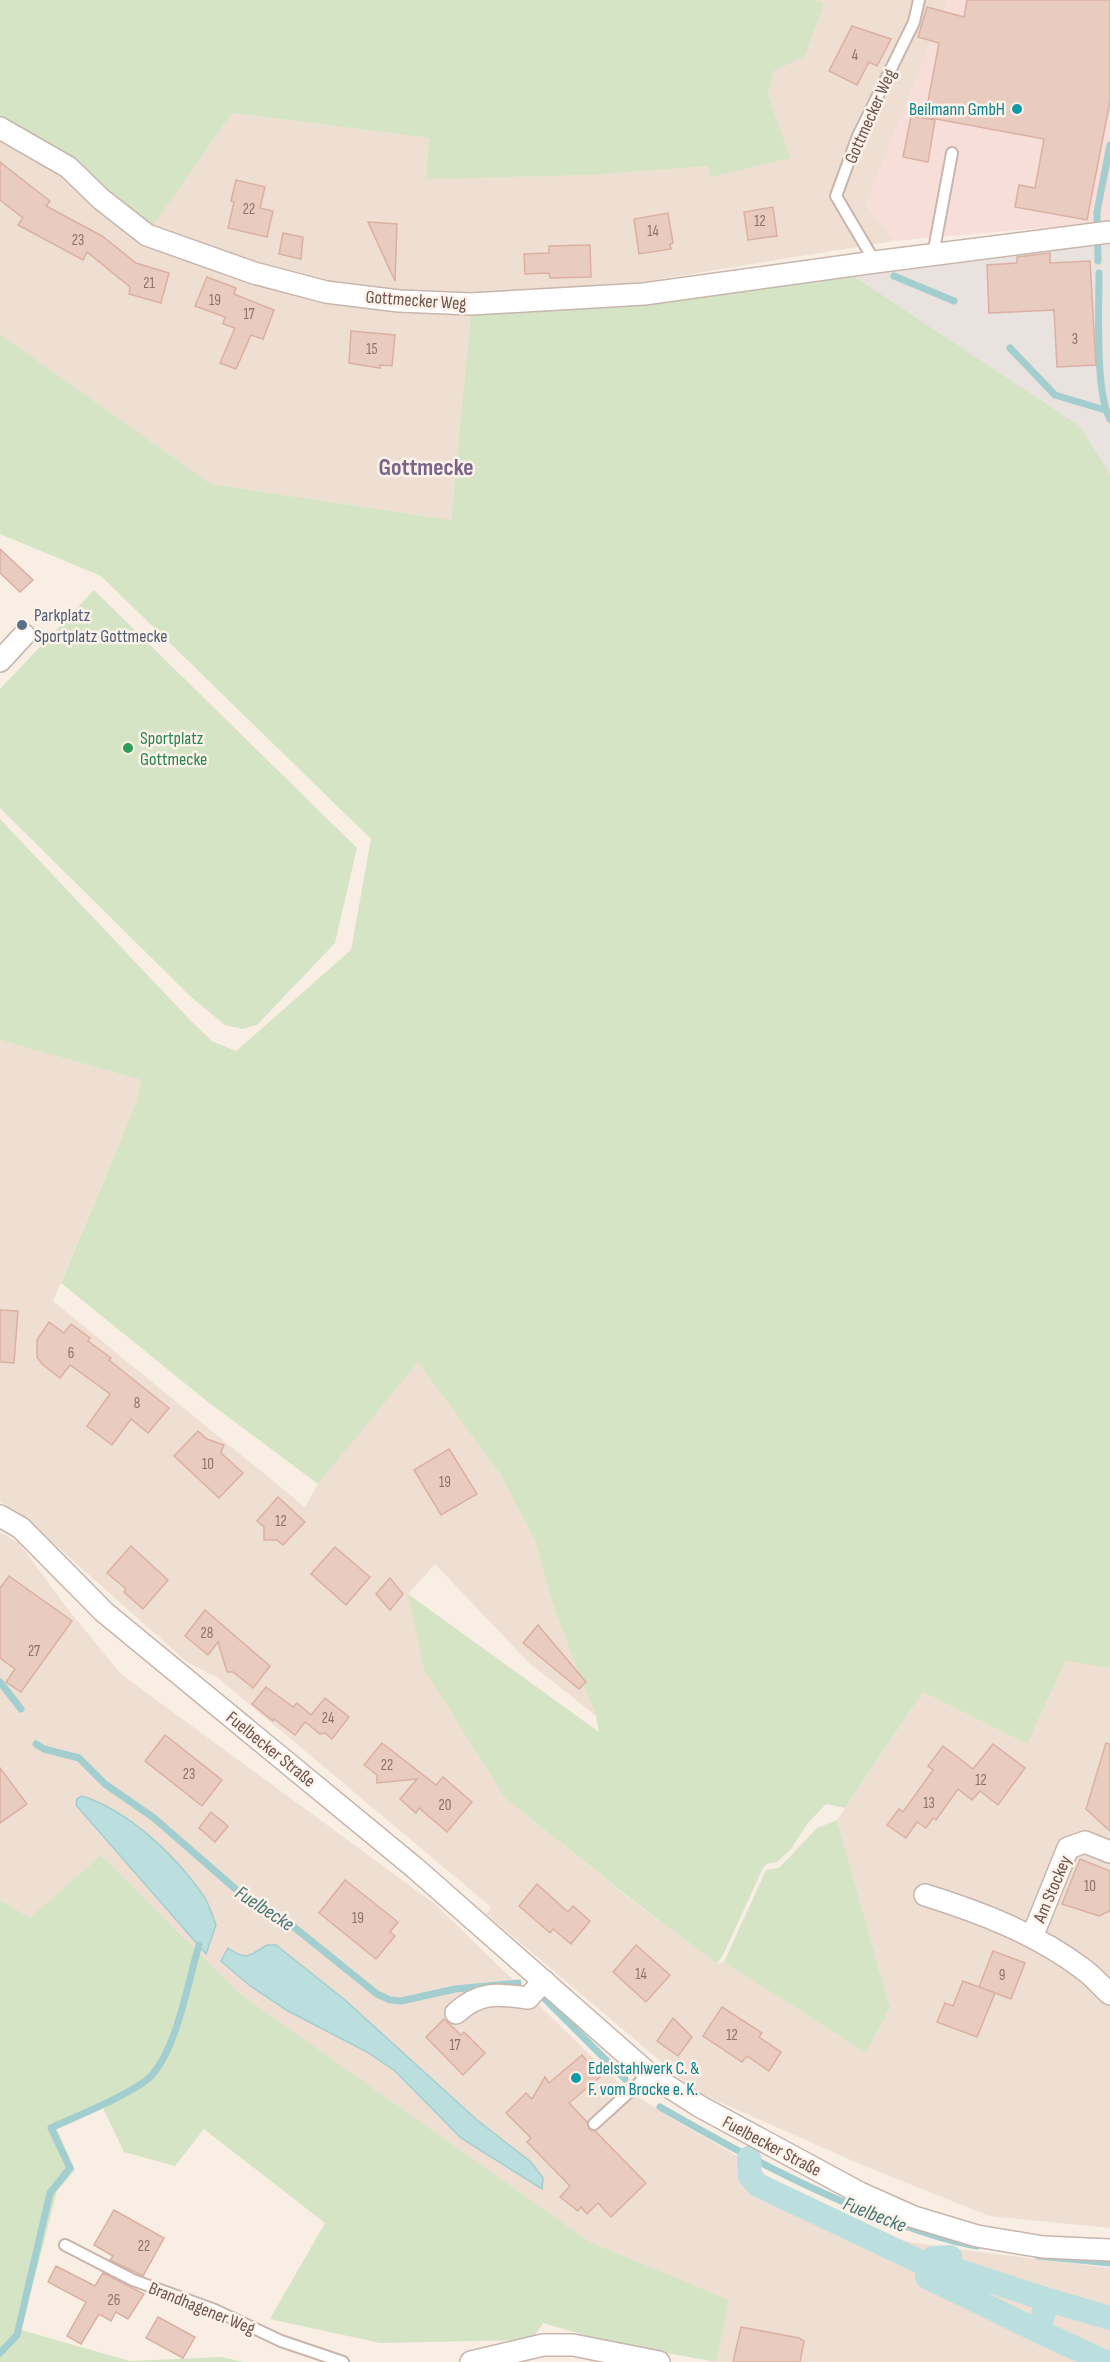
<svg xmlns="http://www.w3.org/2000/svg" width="1110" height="2362" viewBox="0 0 1110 2362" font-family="'Sofia Sans Condensed',sans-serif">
	<rect width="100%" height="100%" fill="#f9eee4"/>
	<!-- residential -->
	<g fill="#efdfd3">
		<path d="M816,0h132l-82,204 28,37 -252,41 -174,12 -64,-1 -75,-10 -68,-18 -110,-36 81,-116 197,25 -3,40 167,-3 115,-9 2,10 79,-18 -21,-64 6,-23 50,-68z"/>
		<path d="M0,136l65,35 34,31 156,79 216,31 -20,208 -240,-36 -211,-150z"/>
		<path d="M0,1040l141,40 -5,23 -83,198 252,206 13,-23 100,-123 84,116 33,64 20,71 41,104 -67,-53 -94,-99 -27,30 97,204 130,105 82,61 7,-2 142,91 24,-45 -53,-188 86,-128 104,52 39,-83 44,7v560l-121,-12 -127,-51 -165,-73 -211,-178 5,-7 -273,-229 -31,-16 -169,-150 -18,-10z"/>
		<path d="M0,1532l19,11 48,65 54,66 314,230 188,183 48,31 68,39 8,32 85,42 147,21 131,16v94h-394l12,-62 -138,-58 -351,-249 -138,-138 -71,64 -30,-19z"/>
	</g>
	<!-- commercial -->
	<path fill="#f7ded9" d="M948,0h162v222l-216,19 -28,-37z"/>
	<!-- industrial -->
	<path fill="#e9e2de" d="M1110,244v230l-30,-48 -225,-149z"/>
	<!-- green -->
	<g fill="#d5e4c5">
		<path d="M0,0h816l8,3 -19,53 -31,15 -6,23 22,64 -80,19 -2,-11 -115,9 -167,4 3,-41 -197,-25 -81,116 -120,-96 -31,-15z"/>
		<path d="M855,277l225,149 30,48v1194l-44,-7 -39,83 -104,-52 -78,116 -19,-4 -19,20 -16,25 -14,13 -10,2 -4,4 -40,87 -6,9 -81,-61 -131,-105 -81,-129 -16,-75 191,138 -3,-16 -41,-104 -20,-71 -33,-64 -84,-115 -100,122 -110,-82 -147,-119 75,-180 5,-23 -141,-40v-221l191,202 21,20 24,10 115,-101 20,-111 -270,-263 -101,-42v-200l211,150 240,36 20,-208 173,-10z"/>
		<path d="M94,590l263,258 -22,95 -78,82 -15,4 -17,-4 -35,-29 -190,-188v-119z"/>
		<path d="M837,1820l53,188 -24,45 -142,-91 42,-92 13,-2 38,-40z"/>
		<path d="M101,1855l138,138 351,249 139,58 -13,62 -104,-19 -69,-20 -9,14 -9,3 -145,3 -110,-24 55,-96 -121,-94 -29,37 -51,-14 -21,-44 -47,19 19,43 -18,21 -36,139 109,31 92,-4 21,5h-243v-462l30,18z"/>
	</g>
	<!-- water -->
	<g fill="#bbdfdf" stroke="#a3cecf" stroke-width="1.5">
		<path d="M82,1796c47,15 93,59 121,99 6,8 9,20 13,30l-10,29 -130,-149 1,-6z"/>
		<path d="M267,1945h9l69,55 132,120 54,42 12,16 -1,11 -81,-51 -66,-67 -28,-19 -79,-41 -39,-26 -28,-24 7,-13c19,13 21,8 39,-3z"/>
	</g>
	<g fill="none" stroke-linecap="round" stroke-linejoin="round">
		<!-- stream -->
		<g stroke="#a3cecf" stroke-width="7">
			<path d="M1098,261l-1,-49 13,-67"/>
			<path d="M1099,273c0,34 -4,120 11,146"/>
			<path d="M894,276l60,25"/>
			<path d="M1010,348l45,47 50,15"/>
			<path d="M0,1682l21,27"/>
			<path d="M36,1744l8,5 35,9 26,26 49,34 93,81 37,20 93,75 13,6 11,1 54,-12 63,-6"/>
			<path d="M541,1995l84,84"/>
			<path d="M660,2107c75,43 151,85 234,115 28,10 54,19 83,24"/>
			<path d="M1038,2256l72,7"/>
			<path d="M0,2353l17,-18 33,-142 20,-25 -19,-40c23,-11 86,-36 101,-53 25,-28 36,-93 47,-130"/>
		</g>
		<!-- canal -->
		<g stroke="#bbdfdf" stroke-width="24">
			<path d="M749,2158l1,18 8,9 173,82 2,-9 17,-1 -3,10 101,33 -10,31 -111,-54 4,-10"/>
			<path d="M1105,2362l-67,-31 10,-31 62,18"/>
		</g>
	</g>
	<!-- building -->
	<g fill="#eacbbf" stroke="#dbb0a2" stroke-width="1.5">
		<path d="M967,0h143v101l-23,119 -72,-13 4,-22 16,3 9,-49 -119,-22 14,-74 -21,-6 9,-30 37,10z"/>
		<path d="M852,26l39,13 -14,27 -8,-4 -12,23 -28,-14z"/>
		<path d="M911,116l24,4 -7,42 -25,-5z"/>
		<path d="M0,162l50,39 -4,5 56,30 34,27 33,10 -8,30 -32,-9 1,-7 -43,-35 -4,8 -65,-35 5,-7 -23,-18z"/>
		<path d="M236,180l29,7 -5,21 13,3 -6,26 -39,-9 6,-26 -3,-1z"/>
		<path d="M773,207l4,29 -29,4 -4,-28z"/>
		<path d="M668,213l5,30 -3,1 1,5 -32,5 -5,-35z"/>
		<path d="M368,222l29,2 -2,57z"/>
		<path d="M283,233l20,4 -2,22 -22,-5z"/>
		<path d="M590,245l1,32 -41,1 -1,-5 -24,1 -1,-20 25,-1v-7z"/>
		<path d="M1050,253v10l40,-2 6,104 -39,2 -3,-57 -65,3 -2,-48 30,-2v-6z"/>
		<path d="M207,277l29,11 -2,6 40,16 -11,29 -12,-4 -15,34 -16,-6 15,-35 -12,-4 2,-7 -30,-11z"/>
		<path d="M351,331l44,4 -3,31 -12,-1v3l-31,-5z"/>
		<path d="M0,549l33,31 -13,12 -20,-19z"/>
		<path d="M0,1310l18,1 -4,52 -14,-1z"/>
		<path d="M49,1322l15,11 7,-9 19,14 -2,3 23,17 -2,2 60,48 -21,25 -17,-14 -19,26 -25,-19 23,-32 -40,-29 -10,13 -18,-14 -5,-7v-17z"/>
		<path d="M198,1431l9,8 17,6 -3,8 22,20 -24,25 -45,-42z"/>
		<path d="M449,1449l28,45 -36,21 -27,-45z"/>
		<path d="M278,1497l27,25 -22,23 -6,-5h-13v-13l-7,-6z"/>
		<path d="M131,1546l37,34 -25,29 -19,-17 2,-3 -19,-16z"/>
		<path d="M335,1547l35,30 -24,28 -35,-31z"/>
		<path d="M9,1576l63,45 -51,71 -15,-10 9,-13 -15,-11v-70z"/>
		<path d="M390,1578l13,16 -13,16 -14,-16z"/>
		<path d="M205,1610l65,56 -17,22 -20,-16h-6l-9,-30 -10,13 -23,-19z"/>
		<path d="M538,1625l48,57 -7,7 -56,-46z"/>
		<path d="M266,1687l27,20 4,-4 14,12 14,-17 24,19 -17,22 -7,-6 -5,1 -15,-12 -10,13 -21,-16 -1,2 -21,-17z"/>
		<path d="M165,1735l57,45 -20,26 -57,-45z"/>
		<path d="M382,1743l54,42 7,-8 29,25 -25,30 -28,-24 -3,5 -16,-14 17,-20 -40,4v-8l-13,-10z"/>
		<path d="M1106,1743l4,1v87l-24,-22z"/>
		<path d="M993,1744l32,24 -27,37 -18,-14 -8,9 -14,-11 -22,31 -3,-2 -7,10 -9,-6 -11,16 -19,-13 12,-16 4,3 30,-42 -5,-4 15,-20 30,23z"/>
		<path d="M0,1768l27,36 -27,19z"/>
		<path d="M211,1812l17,14 -13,16 -16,-14z"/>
		<path d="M1080,1859l30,12v40l-11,5 -37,-12z"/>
		<path d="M345,1880l53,42 -8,10 5,4 -19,23 -57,-46z"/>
		<path d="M537,1884l31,28 5,-6 17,15 -19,23 -18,-15 -3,4 -31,-27z"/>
		<path d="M636,1945l34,30 -24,27 -33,-30z"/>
		<path d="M993,1951l32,12 -14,36 -32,-12z"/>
		<path d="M963,1981l32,12 -18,44 -40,-15 8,-19 8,3z"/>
		<path d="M722,2007l40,26 -3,4 22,15 -12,19 -22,-15 -5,6 -39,-26z"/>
		<path d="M673,2018l19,19 -14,19 -21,-15z"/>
		<path d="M444,2019l17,16 3,-3 21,21 -22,22 -37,-38z"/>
		<path d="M582,2055l18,22 -31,26 18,19 2,7 6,2 51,52 -35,34 -13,-14 -11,11 -6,-7 -3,4 -18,-14 10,-11 -43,-44 4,-4 -25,-25 20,-20 6,6 13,-22 4,6z"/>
		<path d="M114,2210l50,28 -21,38 -33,-16 3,-4 -19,-11z"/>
		<path d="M56,2266l39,20 8,-13 41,21 -16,25 -12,-7 -5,9 -12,-7 -18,30 -14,-8 19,-34 -38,-20z"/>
		<path d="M158,2317l37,20 -12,21 -37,-20z"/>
		<path d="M741,2327l58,11 5,3 -4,21h-67z"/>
	</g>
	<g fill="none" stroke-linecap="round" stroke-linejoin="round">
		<defs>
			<g id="lane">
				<path d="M933,255l19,-102"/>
				<path d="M875,262l-39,-66 22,-60 56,-114 5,-22"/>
				<path d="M594,2124l55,-50"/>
				<path d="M65,2245l68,35 82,30 66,31 62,21"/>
			</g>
			<g id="street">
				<path d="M0,128l68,39 33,32 46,36 107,38 72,19 73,9 72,3 173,-10 231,-32 235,-30"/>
				<path d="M0,661l24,-26"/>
				<path d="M0,1516l21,12 83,84 311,256 234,206 50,32 161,87 54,24 63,19 66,11 67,3"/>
				<path d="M925,1895c55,17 112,39 158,74 10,7 18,17 27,25"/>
				<path d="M1032,1937l36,-89 17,-6 25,10"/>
				<path d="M456,2013c24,-22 42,-19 72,-15l16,-17"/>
				<path d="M471,2362l72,-17h30l86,17"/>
			</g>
		</defs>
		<!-- lane casing -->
		<use href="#lane" stroke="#c8b5ac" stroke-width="14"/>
		<!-- street casing -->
		<use href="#street" stroke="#c8b5ac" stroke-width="24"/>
		<!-- lane -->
		<use href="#lane" stroke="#fff" stroke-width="10"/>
		<!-- street -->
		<use href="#street" stroke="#fff" stroke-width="21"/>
	</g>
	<!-- markers -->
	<g fill="#0f9aa8" stroke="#fcf2e9" stroke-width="2">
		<circle cx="1017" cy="109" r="6"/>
		<circle cx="576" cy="2078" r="6"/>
	</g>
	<circle fill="#5c6f8a" stroke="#fcf2e9" stroke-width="2" cx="22" cy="625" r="6"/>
	<circle fill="#2e9e5b" stroke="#fcf2e9" stroke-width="2" cx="128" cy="748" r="6"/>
	<g text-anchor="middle" stroke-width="5" stroke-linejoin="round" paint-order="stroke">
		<!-- number labels -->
		<g font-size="15" fill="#8c726a">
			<text x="855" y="60">4</text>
			<text x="249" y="214">22</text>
			<text x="760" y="226">12</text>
			<text x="653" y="236">14</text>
			<text x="78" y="245">23</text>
			<text x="149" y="288">21</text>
			<text x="215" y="305">19</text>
			<text x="249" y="319">17</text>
			<text x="1075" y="344">3</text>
			<text x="372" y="354">15</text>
			<text x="71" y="1358">6</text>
			<text x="137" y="1408">8</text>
			<text x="208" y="1469">10</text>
			<text x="445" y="1487">19</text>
			<text x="281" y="1526">12</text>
			<text x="207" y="1638">28</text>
			<text x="34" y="1656">27</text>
			<text x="328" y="1723">24</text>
			<text x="387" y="1770">22</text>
			<text x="189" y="1779">23</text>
			<text x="981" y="1785">12</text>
			<text x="929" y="1808">13</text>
			<text x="445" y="1810">20</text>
			<text x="1090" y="1891">10</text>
			<text x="358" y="1923">19</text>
			<text x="641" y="1979">14</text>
			<text x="1002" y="1980">9</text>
			<text x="732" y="2040">12</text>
			<text x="455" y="2050">17</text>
			<text x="144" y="2251">22</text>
			<text x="114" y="2305">26</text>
		</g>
		<!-- culture labels -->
		<g font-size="18" fill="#0d838f" stroke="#fcf2e9" text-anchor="end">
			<text x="1005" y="115">Beilmann GmbH</text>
			<text x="588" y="2074" text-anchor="start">Edelstahlwerk C. &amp;<tspan x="588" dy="21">F. vom Brocke e. K.</tspan></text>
		</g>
		<!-- street labels -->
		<g font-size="18" fill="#6d544d" stroke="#fcf2e9">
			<text transform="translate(870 116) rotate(-66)" y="6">Gottmecker Weg</text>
			<text transform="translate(416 300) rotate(4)" y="6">Gottmecker Weg</text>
			<text transform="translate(271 1749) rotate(39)" y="6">Fuelbecker Straße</text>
			<text transform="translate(1052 1889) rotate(-67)" y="6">Am Stockey</text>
			<text transform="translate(772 2146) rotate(28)" y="6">Fuelbecker Straße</text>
			<text transform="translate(202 2308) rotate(22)" y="6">Brandhagener Weg</text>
		</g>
		<!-- service labels -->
		<g font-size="18" fill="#4e5e75" stroke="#fcf2e9" text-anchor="start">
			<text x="34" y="621">Parkplatz<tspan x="34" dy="21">Sportplatz Gottmecke</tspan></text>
		</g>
		<!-- leisure labels -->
		<g font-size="18" fill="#27864d" stroke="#fcf2e9" text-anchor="start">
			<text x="140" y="744">Sportplatz<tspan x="140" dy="21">Gottmecke</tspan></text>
		</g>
		<!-- water labels -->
		<g font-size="20" font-style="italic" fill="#477677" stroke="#fcf2e9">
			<text transform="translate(265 1908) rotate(33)" y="7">Fuelbecke</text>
			<text transform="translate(875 2214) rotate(21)" y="7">Fuelbecke</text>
		</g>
		<!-- district labels -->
		<g font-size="24" font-weight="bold" fill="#79668a" stroke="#fcf2e9">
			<text x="426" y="475">Gottmecke</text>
		</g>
	</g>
</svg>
